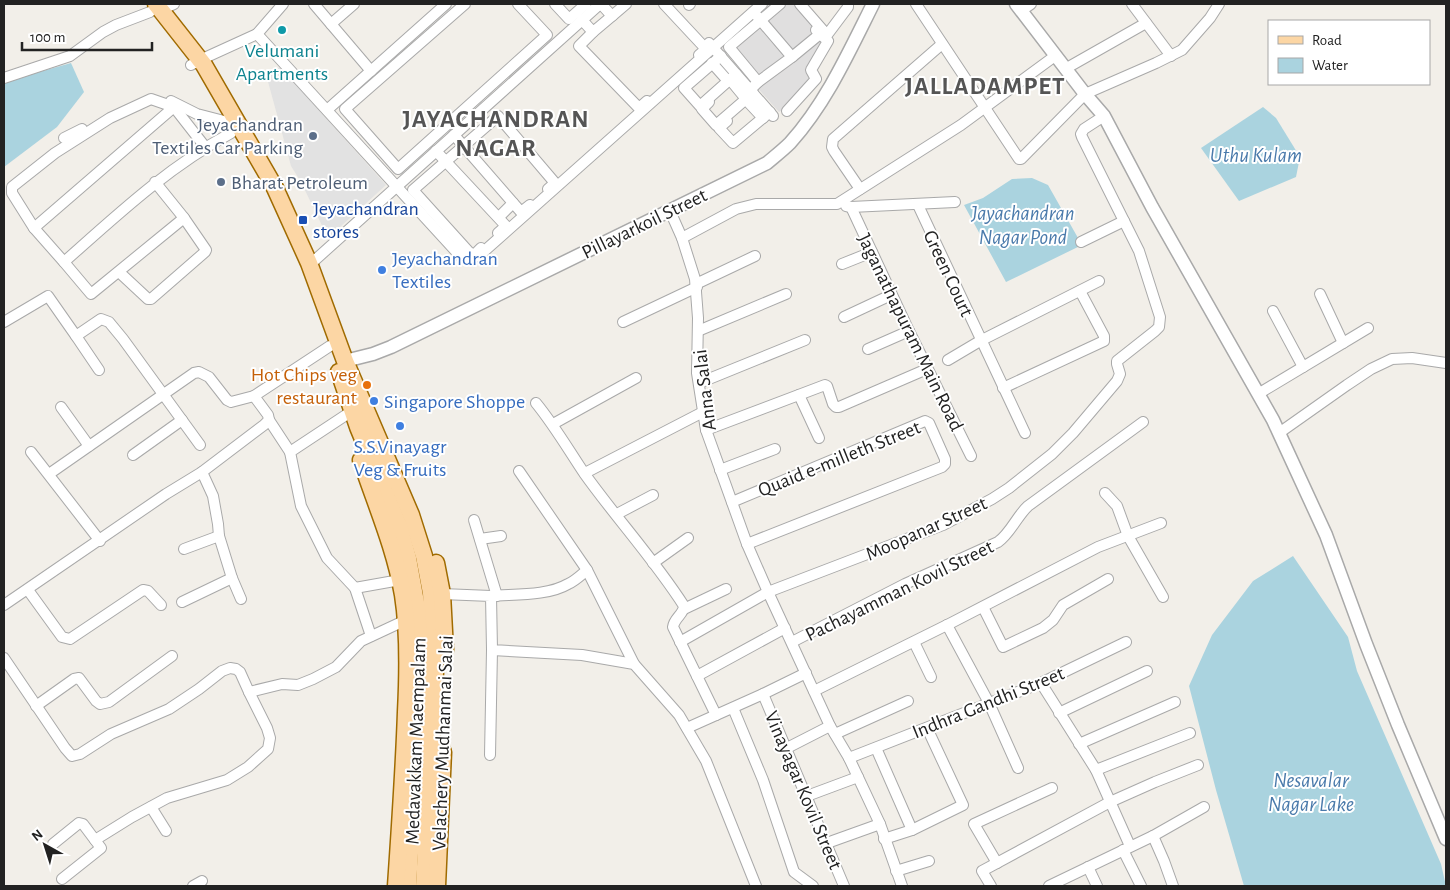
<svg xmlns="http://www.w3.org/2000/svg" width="1450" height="890" viewBox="0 0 1450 890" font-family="'Alegreya Sans',sans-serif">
	<rect width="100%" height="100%" fill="#f2efe9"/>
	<!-- residential -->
	<path fill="#e0dfdf" d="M768,4h29l31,35 -18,39 -21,28 -10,6 -59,-66z"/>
	<!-- parking -->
	<path fill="#e2e2e2" d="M280,67l106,118 -58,53 -27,-56 -10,-16 -24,-88z"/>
	<!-- water -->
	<g fill="#aad3df">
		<path d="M71,63l13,29 -27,35 -53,40v-85z"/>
		<path d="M1263,107l13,11 24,39 -4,20 -57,24 -38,-53z"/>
		<path d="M1032,178l16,7 34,60 -76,37 -42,-77 19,-7 29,-19z"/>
		<path d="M1293,556l55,81 9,34 84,193 5,22h-202l-28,-96 -27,-104 23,-51 41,-54z"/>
	</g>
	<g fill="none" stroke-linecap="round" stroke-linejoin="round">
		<defs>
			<g id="minor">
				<path d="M314,4l17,20"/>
				<path d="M354,4l-23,20 40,47"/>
				<path d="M465,4l-120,105 53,60 149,-134 -29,-31"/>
				<path d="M555,4l14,15 17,-15"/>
				<path d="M664,4l42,45 -7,6"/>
				<path d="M800,4l27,31 21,-28v-3"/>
				<path d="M916,4l103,155h2l64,-65 71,-31 26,-13 28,-32 9,-14"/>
				<path d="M1132,4l39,52"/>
				<path d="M689,5l1,-1"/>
				<path d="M161,10l13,-6"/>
				<path d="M1021,11l10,-7"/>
				<path d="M612,16l14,-12"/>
				<path d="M757,16l35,41 -34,25"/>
				<path d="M582,20l11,12 19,-16 -11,-12"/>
				<path d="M593,32l-14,14 60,62 8,-7"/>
				<path d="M257,34l205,224 7,2 12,-6 281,-250"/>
				<path d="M709,43l64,73"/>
				<path d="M721,56l-37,32 16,18 36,-32"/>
				<path d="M792,57l28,-23 -4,-4"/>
				<path d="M712,63l16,18"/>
				<path d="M191,65l9,-5 57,-26 26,-30"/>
				<path d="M1065,69l81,-46"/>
				<path d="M4,78l66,-22 33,-24 13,-7 34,-13"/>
				<path d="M732,82l14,17"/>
				<path d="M750,90l8,-8 -29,-35 51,-43"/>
				<path d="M171,101l26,13 27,7"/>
				<path d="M709,102l-7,7 14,16 37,-32"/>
				<path d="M749,103l14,15"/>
				<path d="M327,110l119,-106"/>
				<path d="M787,111l29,-32 -5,-9 17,-29 -8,-7"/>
				<path d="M727,121l-8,7 14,15 37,-31"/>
				<path d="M454,135l67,77 9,-7"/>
				<path d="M64,138l18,-9"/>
				<path d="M436,151l70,75 -8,7"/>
				<path d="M155,182l29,36 -93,76 -27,-32c53,-47 104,-95 167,-129"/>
				<path d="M860,189l-26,-38 -2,-4 1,-8 109,-95"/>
				<path d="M918,205l107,228"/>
				<path d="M846,206l5,1 104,-5"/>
				<path d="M851,207l58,124 62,125"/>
				<path d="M670,211l12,27 13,41 3,39 -1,55 9,57 41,114 21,48 62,134 19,32 31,66 22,62"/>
				<path d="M499,217l14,-14"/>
				<path d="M34,228l-22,-35v-6l43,-34 55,-35 41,-19 23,8"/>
				<path d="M682,238l54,-29 20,-5h81l124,-79 94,-69"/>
				<path d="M1081,242l43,-21"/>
				<path d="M481,248l-5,5 -4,1 -3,-2 -56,-62 85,-74 57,67 -7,6"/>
				<path d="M64,262l-30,-34 140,-121 32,41"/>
				<path d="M309,263l6,-3 285,-256"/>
				<path d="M842,264l30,-12"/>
				<path d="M119,272l29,27h3l54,-47 1,-2 -22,-32"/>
				<path d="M696,284l59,-28"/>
				<path d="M1320,294l23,49"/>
				<path d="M1273,311l30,56"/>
				<path d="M844,317l47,-22"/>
				<path d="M4,322l44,-26 28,40 25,-17 8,3 14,17 77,106"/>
				<path d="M623,322l74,-35"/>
				<path d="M698,331l88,-37"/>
				<path d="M76,336l23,34"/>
				<path d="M868,349l41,-18"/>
				<path d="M948,360l32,-19 119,-60"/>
				<path d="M699,383l106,-43"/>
				<path d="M1003,388l101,-47v-5l-24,-45"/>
				<path d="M1258,394l110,-66"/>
				<path d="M799,395l20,43"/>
				<path d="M536,403c18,22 32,46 48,70 32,45 70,86 100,133 0,8 -10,12 -11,21l43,88"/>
				<path d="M61,407l28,39"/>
				<path d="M352,411l-62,41 11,54 26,52 28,30 16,48"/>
				<path d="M269,420l21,32"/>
				<path d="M553,424l83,-46"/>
				<path d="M706,430l119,-45 2,1 6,18 3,3h3l88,-38"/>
				<path d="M1279,433l68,-48 24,-16 21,-10 20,-1 34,5"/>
				<path d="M31,452l69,89"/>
				<path d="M133,455l49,-35"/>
				<path d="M720,470l55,-21"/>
				<path d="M519,471l68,99 47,94"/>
				<path d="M202,472l11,24 5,28 1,12 13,42 9,21"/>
				<path d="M585,473l118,-61"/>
				<path d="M49,474l145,-101 5,-1 10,5 18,23 4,2 23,-6"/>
				<path d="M1105,493l12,13 11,30 35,61"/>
				<path d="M732,502l193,-81 4,2 16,36v5l-3,3 -195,77"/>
				<path d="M617,514l36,-19"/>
				<path d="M474,520l23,76"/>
				<path d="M480,539l21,-3"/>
				<path d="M184,549l35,-13"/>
				<path d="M653,563l35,-25"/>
				<path d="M355,588l45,-8"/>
				<path d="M28,590l34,47 8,2 73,-49 5,1 13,14"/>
				<path d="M442,594l49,2 1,54 90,5 52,9 45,51 27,46 50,125"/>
				<path d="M491,596c23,-2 57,0 77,-12 7,-3 13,-9 19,-14"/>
				<path d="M182,602l50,-24"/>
				<path d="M4,605l162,-111 36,-22 62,-47 5,-5 -1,-5 -14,-19 76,-50"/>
				<path d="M983,607l20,40 40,-19 10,-8 10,-15 45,-26"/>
				<path d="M684,609l42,-20"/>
				<path d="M947,625l42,78 29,65"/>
				<path d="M680,642l88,-50 175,-67 49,-26 17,-11 43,-34 21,-21 44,-52 3,-7 -3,-10v-3l38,-30 4,-4 1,-10 -21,-66 -57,-114 -1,-3 3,-5 20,-13"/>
				<path d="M792,642l113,-58 93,-42c12,-8 19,-26 30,-36l115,-84"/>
				<path d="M914,642l17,35"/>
				<path d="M4,658l61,90 7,8 8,-2 31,-20 58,-25 30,-20 23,-18 8,-3 6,1 4,3 9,20"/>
				<path d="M697,676l88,-48"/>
				<path d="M1041,683l55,87 34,76"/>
				<path d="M814,691l137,-68 147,-76 63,-24"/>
				<path d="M763,694l81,192"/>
				<path d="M36,706l38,-27 5,-1 17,23 4,3 9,-2 63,-46"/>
				<path d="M733,708l30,72 31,92 19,14"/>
				<path d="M1059,713l88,-42"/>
				<path d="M687,728l76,-34 43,-21"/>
				<path d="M835,734l73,-33"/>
				<path d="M1079,744l96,-42"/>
				<path d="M787,748l43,-22"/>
				<path d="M876,748l36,82"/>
				<path d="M490,755l2,-105"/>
				<path d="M849,758l192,-75 85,-41"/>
				<path d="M1096,770l94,-37"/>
				<path d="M807,796l51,-19"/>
				<path d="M151,807l15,24"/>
				<path d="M1153,836l11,25 9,25"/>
				<path d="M884,839l28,-9 51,-25 -36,-77"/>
				<path d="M827,843l53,-19"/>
				<path d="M53,844l26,-21 4,1 12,16"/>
				<path d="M1123,850l18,36"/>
				<path d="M997,863l-23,-39 78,-36"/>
				<path d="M1088,867l9,19"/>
				<path d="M896,871l33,-10"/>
				<path d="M62,879l39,-31 -6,-8 37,-23 35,-19 60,-18 21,-13 20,-18 2,-11 -3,-10 -18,-36 33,-8 16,1 15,-6 23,-12 25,-26 45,-21"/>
				<path d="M193,886l9,-5"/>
				<path d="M991,886l-9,-15 128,-69 45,-20 43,-17"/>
				<path d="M1049,886l104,-50 51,-29"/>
			</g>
			<g id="tertiary">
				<path d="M1016,4l69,90 19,22 48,91 121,213 53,115 40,109 32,81 48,114"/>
				<path d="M345,361l28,-7 18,-7 376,-184c7,-6 16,-13 23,-20 36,-40 59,-91 83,-139"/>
			</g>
			<g id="primary">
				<path d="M156,4l48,61 71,123 34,75 36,98 66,154 13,41 7,37 4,79 -11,214"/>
				<path d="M339,372l19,55 41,99 9,32 9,50 4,64 -13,214"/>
				<path d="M361,460c15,45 34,88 42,135 6,38 5,78 3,117 -2,58 -6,116 -10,174"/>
				<path d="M436,563l6,31 3,56"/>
				<path d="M437,886l6,-134"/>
			</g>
		</defs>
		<!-- minor casing -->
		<use href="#minor" stroke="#a9a9a9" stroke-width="12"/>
		<!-- tertiary casing -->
		<use href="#tertiary" stroke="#a9a9a9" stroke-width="15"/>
		<!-- primary casing -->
		<use href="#primary" stroke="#a06b00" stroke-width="19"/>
		<!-- minor -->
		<use href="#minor" stroke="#fff" stroke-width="10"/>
		<!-- tertiary -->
		<use href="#tertiary" stroke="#fff" stroke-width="12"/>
		<!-- primary -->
		<use href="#primary" stroke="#fcd6a4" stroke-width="16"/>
	</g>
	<!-- markers -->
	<circle fill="#0f9aa8" stroke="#fff" stroke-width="2" cx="282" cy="30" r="5"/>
	<g fill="#5c6f8a" stroke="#fff" stroke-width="2">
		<circle cx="313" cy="136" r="5"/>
		<circle cx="221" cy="182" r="5"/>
	</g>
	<rect fill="#1a4fb4" stroke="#fff" stroke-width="2" x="298" y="215" width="10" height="10" rx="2.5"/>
	<g fill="#3f7fe0" stroke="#fff" stroke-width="2">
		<circle cx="382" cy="270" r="5"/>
		<circle cx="374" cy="401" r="5"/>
		<circle cx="400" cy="426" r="5"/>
	</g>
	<circle fill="#e8710a" stroke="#fff" stroke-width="2" cx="367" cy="385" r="5"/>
	<g text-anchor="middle" stroke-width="4" stroke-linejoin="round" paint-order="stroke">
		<!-- culture labels -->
		<g font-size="20" fill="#0d838f" stroke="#fff">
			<text x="282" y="57">Velumani<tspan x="282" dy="23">Apartments</tspan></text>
		</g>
		<!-- service labels -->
		<g font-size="20" fill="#4e5e75" stroke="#fff" text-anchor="end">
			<text x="303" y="131">Jeyachandran<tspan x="303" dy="23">Textiles Car Parking</tspan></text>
			<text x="231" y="189" text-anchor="start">Bharat Petroleum</text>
		</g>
		<!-- transit labels -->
		<g font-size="20" fill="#164399" stroke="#fff" text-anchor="start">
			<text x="313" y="215">Jeyachandran<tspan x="313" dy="23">stores</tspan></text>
		</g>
		<!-- street labels -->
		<g font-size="20" fill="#222" stroke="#fff">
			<text transform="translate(644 223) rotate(-26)" y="7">Pillayarkoil Street</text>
			<text transform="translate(949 273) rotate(65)" y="7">Green Court</text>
			<text transform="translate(911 332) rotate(64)" y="7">Jaganathapuram Main Road</text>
			<text transform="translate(704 390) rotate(-97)" y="7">Anna Salai</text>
			<text transform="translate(839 458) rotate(-22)" y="7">Quaid e-milleth Street</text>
			<text transform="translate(926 528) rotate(-24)" y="7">Moopanar Street</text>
			<text transform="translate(899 590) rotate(-26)" y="7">Pachayamman Kovil Street</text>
			<text transform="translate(988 702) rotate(-22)" y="7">Indhra Gandhi Street</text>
			<text transform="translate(415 741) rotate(-88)" y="7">Medavakkam Maempalam</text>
			<text transform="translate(442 743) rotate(-88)" y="7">Velachery Mudhanmai Salai</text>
			<text transform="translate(804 790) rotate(67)" y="7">Vinayagar Kovil Street</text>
		</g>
		<!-- shop labels -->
		<g font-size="20" fill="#366cbe" stroke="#fff" text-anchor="start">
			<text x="392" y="265">Jeyachandran<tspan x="392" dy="23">Textiles</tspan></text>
			<text x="384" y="408">Singapore Shoppe</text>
			<text x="400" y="453" text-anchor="middle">S.S.Vinayagr<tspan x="400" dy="23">Veg &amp; Fruits</tspan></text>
		</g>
		<!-- food labels -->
		<g font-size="20" fill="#c56008" stroke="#fff" text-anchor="end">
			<text x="357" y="381">Hot Chips veg<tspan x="357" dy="23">restaurant</tspan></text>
		</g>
		<!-- water labels -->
		<g font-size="21" font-style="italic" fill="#4a7aab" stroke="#fff">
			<text x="1256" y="162">Uthu Kulam</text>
			<text x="1023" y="220">Jayachandran<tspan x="1023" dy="24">Nagar Pond</tspan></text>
			<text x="1311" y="787">Nesavalar<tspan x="1311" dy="24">Nagar Lake</tspan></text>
		</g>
		<!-- district labels -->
		<g font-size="25" font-weight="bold" letter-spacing="1" fill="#555" stroke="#fff">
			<text x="985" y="94">JALLADAMPET</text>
			<text x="496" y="127">JAYACHANDRAN<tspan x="496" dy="29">NAGAR</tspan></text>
		</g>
	</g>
	<!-- border -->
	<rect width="1450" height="890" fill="none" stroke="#222222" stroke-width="10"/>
	<!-- legend -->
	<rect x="1268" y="20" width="162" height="65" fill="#ffffff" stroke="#a7a7a7"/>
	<rect x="1278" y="36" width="25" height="8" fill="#fcd6a4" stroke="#a7a7a7"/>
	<text x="1312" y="45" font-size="15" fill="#222222">Road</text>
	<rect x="1278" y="58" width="25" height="15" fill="#aad3df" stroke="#a7a7a7"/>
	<text x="1312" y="70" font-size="15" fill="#222222">Water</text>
	<!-- north arrow -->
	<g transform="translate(45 845) rotate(321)" stroke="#ffffff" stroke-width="4" paint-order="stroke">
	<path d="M0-4L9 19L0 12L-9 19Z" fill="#222222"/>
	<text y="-8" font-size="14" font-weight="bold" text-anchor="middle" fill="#222222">N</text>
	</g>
	<!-- scale -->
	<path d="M22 42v8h130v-8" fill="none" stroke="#222222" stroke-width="2.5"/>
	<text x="30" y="42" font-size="15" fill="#222222" stroke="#ffffff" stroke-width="4" paint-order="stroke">100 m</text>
</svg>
